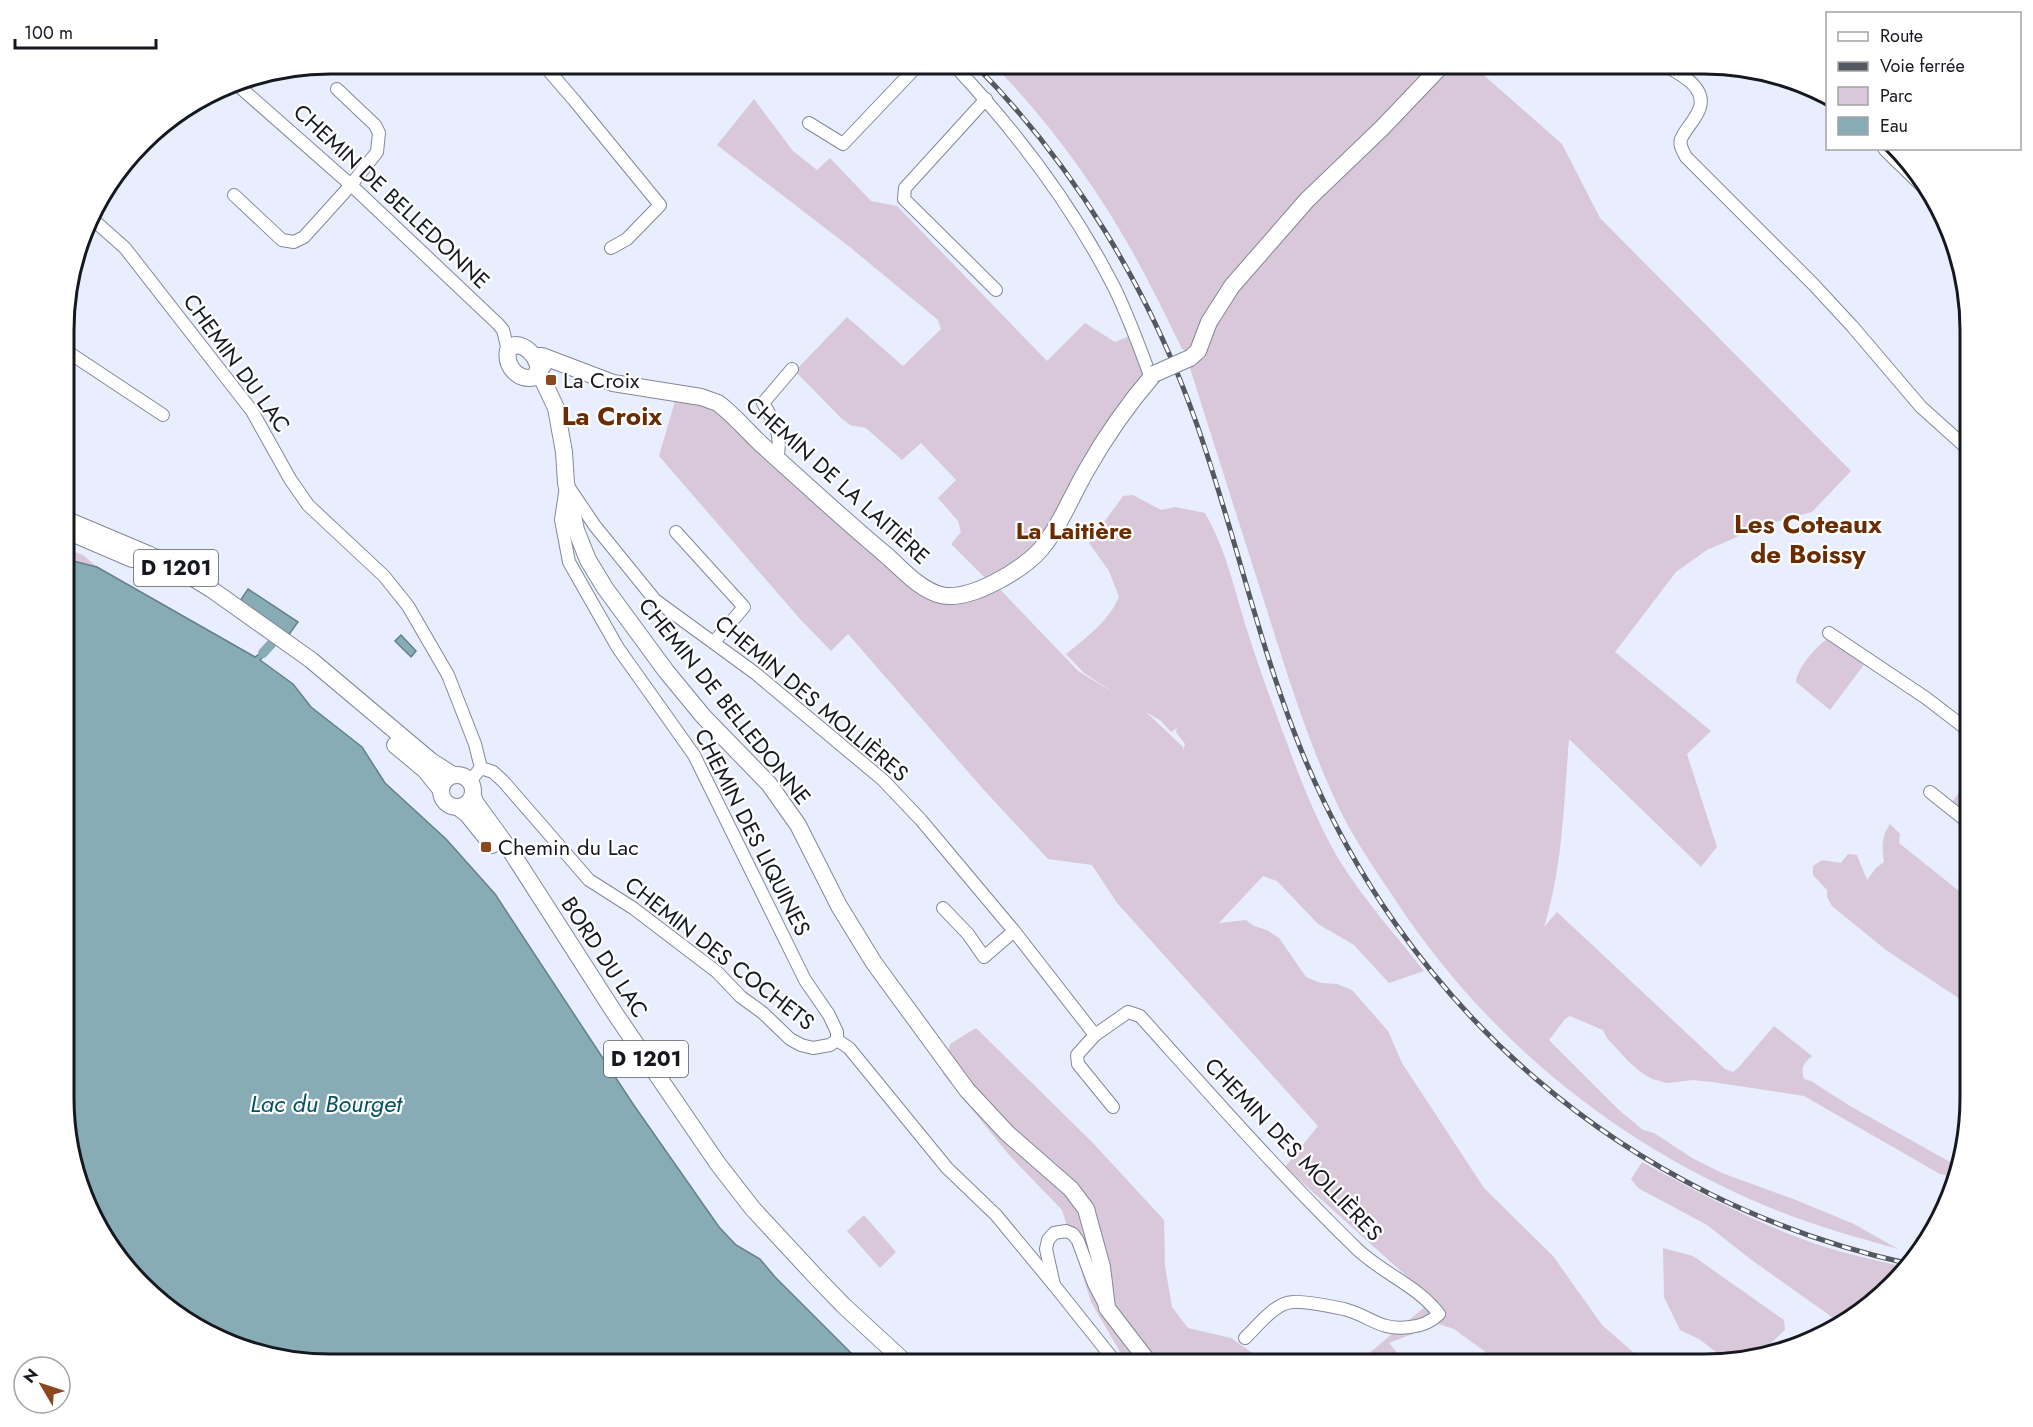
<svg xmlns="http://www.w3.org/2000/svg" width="2033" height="1427" viewBox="0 0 2033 1427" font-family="Jost,sans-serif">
	<rect width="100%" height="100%" fill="#e8eefe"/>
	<!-- green -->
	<g fill="#d9c8d9" fill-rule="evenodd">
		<path d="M992,63h478l92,81 38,74 251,253 -39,41 -48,13 -57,25 -31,22 -61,80 96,79 -24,23 30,93 -16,20 -132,-128c-5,62 -6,127 -25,188l13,-15 168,157 8,3 6,-5 35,-41 38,30c-9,8 -11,11 -8,23l7,2 39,25 109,61 -2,11 -17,-4 -136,-78 -92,-14 -19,-2 -26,3 -15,-4 -10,-6 -14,-12 -21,-23 -4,-8 -33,-14 -5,3 -16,21 70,70 24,20 11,3 38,25 30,15 74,27 58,24 44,25c-43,-12 -86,-24 -127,-41 -152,-62 -282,-167 -373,-304 -21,-32 -44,-64 -60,-98 -31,-66 -52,-136 -74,-205 -25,-78 -50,-157 -75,-236l18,-8 -25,-8c-16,-33 -32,-66 -50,-98 -38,-68 -86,-132 -140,-188z"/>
		<path d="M754,99l39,52 24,19 13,-12 41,43 26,5 150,155 38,-38 30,19 20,-8 16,44 -95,148 -62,57 84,88 38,23 -32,-21 -18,-19c21,-17 42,-32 53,-57l-10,-26 -20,-28 34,-47 10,-1 28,15 14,-3 30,6c22,38 30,80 43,120 13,41 28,81 43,121 13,35 28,71 47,104 24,40 57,76 86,113l-35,12 -35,-38 -36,-21 -41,-43 -14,-5 -44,47 27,-3 8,6 13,4 12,8 27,39 15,6 16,1 15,6 36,41 14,32 82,125 69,68 49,69 45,39h-145l-48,-35 -16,-5 -49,19 18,21h-51l77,-64 -148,-133 33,-41 -201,-223 -25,-38 -44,-6 -65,-70 -135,-155 -17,17 -31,-32 -141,-163 18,-62 33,5 222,197 55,-16 -36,-36 10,-12 -3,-11 -20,-23 18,-18 -35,-37 -19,17 -36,-32 -16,-3 -9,-7 -46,-47 52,-54 56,49 38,-37 -3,-9 -87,-72 -134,-103zM1146,712l15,9 10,11 6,-4 -1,4 9,12 -2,7v-4z"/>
		<path d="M65,548l18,7 14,12 -32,-8z"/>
		<path d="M1828,639l38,23 -36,48 -34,-28c0,-12 21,-38 32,-43z"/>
		<path d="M1969,780v35l-17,-13z"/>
		<path d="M1890,824l10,10 -1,9 70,56v106l-83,-55 -54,-44 -5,-9v-7l-14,-15v-9l9,-6 19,3 7,-9 9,1 10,25 9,-12 8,-6c-2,-15 -3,-25 6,-38z"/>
		<path d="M976,1028l117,115 71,77 1,46 7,41 16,21 43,10 37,26h-141l-36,-62 -29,-92 -52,-54 -67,-82 7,-30z"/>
		<path d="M1642,1162c59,32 119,64 183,85 27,8 53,14 80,20l-66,55 -86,-61 -46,-36 -69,-37 -7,-9z"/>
		<path d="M864,1215l32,37 -16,16 -33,-37z"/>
		<path d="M1663,1248l30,8 91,64 1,10 -15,14v5l-45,10 -26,-20 -19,-9 -16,-33z"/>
	</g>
	<!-- water -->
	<g fill="#87acb6" stroke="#658088" stroke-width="1.5">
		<path d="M65,559l32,8 158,90 7,-5 3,3 -5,5 33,24 18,23 51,40 23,36 61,56 49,55 138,210 86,123 17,18 24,14 15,18 87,87 -550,-1 -68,-13 -76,-41 -69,-78 -34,-99z"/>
		<path d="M248,589l50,33 -10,14 -48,-35z"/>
		<path d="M401,635l15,16 -5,6 -16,-16z"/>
	</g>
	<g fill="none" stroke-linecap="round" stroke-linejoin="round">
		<!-- canal -->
		<path stroke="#87acb6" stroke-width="10" d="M263,653l19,-21"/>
		<defs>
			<g id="minor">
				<path d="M542,63l32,37 86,105 -33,34 -16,9"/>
				<path d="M952,63c64,68 121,143 163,226 14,29 25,59 36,89"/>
				<path d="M1662,64c11,6 27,14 34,24 15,20 -9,36 -15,51 -2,7 2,12 5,18l128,128 38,41 69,81 48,43"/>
				<path d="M234,82l117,103 147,139 5,6 5,20"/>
				<path d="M986,99l-81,89 -1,11 92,91"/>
				<path d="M809,123l34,21 77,-81"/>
				<path d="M234,195l48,45 12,2 10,-5 47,-52 26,-33 2,-19 -4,-8 -38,-36"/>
				<path d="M89,216l36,32 127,163 38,68 18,26 76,71 24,30 40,69 27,69 6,24 -11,13"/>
				<path d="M65,350l98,65"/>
				<path d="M777,458c6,-22 -3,-37 -14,-55l29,-34"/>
				<path d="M570,489l25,37 60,74 100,73 128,107 38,40 93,111 81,104 33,-23 12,4c71,79 141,159 217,233 25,24 61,37 82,65 -8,8 -17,12 -29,13 -31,4 -39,-11 -66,-18 -10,-2 -42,-8 -51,-7 -19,1 -35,24 -48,36"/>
				<path d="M565,493l-4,27 8,42 49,86 76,107 111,225 24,35 8,17v8"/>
				<path d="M676,532l68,75 -30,35"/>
				<path d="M1829,633l97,65 43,33"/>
				<path d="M481,768l12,4 10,9 86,99 44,28 84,64 24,25 22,16 27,26 11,6 12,3 17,-3 7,-5"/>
				<path d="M1930,792l39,31"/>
				<path d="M943,908l25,26 16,23 30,-26"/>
				<path d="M1095,1035l-18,20 1,9 35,43"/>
				<path d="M837,1040l12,8 98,120 49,47 58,70"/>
				<path d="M1105,1305l-11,-21 -16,-43 -5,-7 -7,-3 -12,2 -6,7 -2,9 8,36 63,79"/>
			</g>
			<g id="major">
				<path d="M1886,148l41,40"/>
				<path d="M535,356h7l71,27 88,14 17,6c16,12 28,27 43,41 41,37 82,75 125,111 16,14 34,35 55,40 28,7 82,-25 100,-46 19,-23 30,-52 45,-78 19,-34 43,-68 68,-97"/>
				<path d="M1190,358l8,-7 11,-29 23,-36 75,-86 75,-72 62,-65"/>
				<path d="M538,365c-3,-10 -12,-20 -23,-20l-7,5c-3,16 10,32 27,27l4,-10 4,-1"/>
				<path d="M539,372l17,36 8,44 2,31 10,47 12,30 17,28 61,83 37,45 66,68 29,41 41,81 35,57 93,127 40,43 64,56 15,20 16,58 5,41 43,56"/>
				<path d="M65,519l83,35 27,13 36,22 100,71 120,101 22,14"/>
				<path d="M76,535l56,24"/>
				<path d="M395,745l30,25 16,20"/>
				<circle cx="457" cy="791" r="16"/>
				<path d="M473,796l2,6 37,51 104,162 102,149 35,45 64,69 26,27 64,59"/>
				<path d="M459,808l8,6 25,31"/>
			</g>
		</defs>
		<!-- minor casing -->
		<use href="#minor" stroke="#82889a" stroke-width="14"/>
		<!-- major casing -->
		<use href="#major" stroke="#82889a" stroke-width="18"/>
		<!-- minor -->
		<use href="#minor" stroke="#fff" stroke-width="12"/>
		<!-- major -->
		<use href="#major" stroke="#fff" stroke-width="16"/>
		<defs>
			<path id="rail" d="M973,63c100,100 176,226 223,359 37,104 60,212 100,315 105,271 329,464 614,527"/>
		</defs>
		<!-- rail casing -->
		<use href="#rail" stroke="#545861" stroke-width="5"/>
		<!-- rail -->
		<use href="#rail" stroke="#fff" stroke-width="3" stroke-dasharray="9" stroke-linecap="butt"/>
		<defs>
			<path id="major-bridge" d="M1154,374l36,-16"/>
		</defs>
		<!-- major-bridge casing -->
		<use href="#major-bridge" stroke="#82889a" stroke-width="18" stroke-linecap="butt"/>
		<!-- major-bridge -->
		<use href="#major-bridge" stroke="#fff" stroke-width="16"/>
	</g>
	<!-- markers -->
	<g fill="#8d471f" stroke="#fff" stroke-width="2">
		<rect x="545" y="374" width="12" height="12" rx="3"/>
		<rect x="480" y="841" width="12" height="12" rx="3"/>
	</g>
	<g text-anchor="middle" stroke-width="4.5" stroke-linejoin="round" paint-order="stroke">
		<!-- shield labels -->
		<g fill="#fff" stroke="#5b5d62" stroke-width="1.5">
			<rect x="134" y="550" width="84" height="36" rx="4.5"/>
			<rect x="604" y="1041" width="84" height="36" rx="4.5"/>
		</g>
		<g font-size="21" font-weight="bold" fill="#15181e">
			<text x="176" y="575">D 1201</text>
			<text x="646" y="1066">D 1201</text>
		</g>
		<!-- street labels -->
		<g font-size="22" fill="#15181e" stroke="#fff">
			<text transform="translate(392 196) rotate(43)" y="8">CHEMIN DE BELLEDONNE</text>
			<text transform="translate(237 363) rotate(54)" y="8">CHEMIN DU LAC</text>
			<text transform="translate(838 480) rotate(42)" y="8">CHEMIN DE LA LAITIÈRE</text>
			<text transform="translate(812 698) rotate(40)" y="8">CHEMIN DES MOLLIÈRES</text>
			<text transform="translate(725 701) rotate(51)" y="8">CHEMIN DE BELLEDONNE</text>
			<text transform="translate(753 832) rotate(63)" y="8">CHEMIN DES LIQUINES</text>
			<text transform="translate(720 953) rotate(38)" y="8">CHEMIN DES COCHETS</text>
			<text transform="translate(605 957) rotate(57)" y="8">BORD DU LAC</text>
			<text transform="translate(1294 1149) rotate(46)" y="8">CHEMIN DES MOLLIÈRES</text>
		</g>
		<!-- poi labels -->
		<g font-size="22" fill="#15181e" stroke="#fff" text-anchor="start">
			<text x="563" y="388">La Croix</text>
			<text x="498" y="855">Chemin du Lac</text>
		</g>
		<!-- neighbourhood labels -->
		<g font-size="24" font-weight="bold" fill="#6a2c03" stroke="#fff">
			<text x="1074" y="539">La Laitière</text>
		</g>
		<!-- water labels -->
		<g font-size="24" font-style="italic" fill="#005363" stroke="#fff">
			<text x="326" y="1112">Lac du Bourget</text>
		</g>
		<!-- quarter labels -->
		<g font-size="26" font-weight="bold" fill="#6a2c03" stroke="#fff">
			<text x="612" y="425">La Croix</text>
			<text x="1808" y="533">Les Coteaux<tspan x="1808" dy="30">de Boissy</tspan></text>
		</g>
	</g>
	<!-- crop -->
	<path d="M0 0H2033V1427H0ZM330 74H1704A256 256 0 0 1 1960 330V1098A256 256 0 0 1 1704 1354H330A256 256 0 0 1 74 1098V330A256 256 0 0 1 330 74Z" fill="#fff" fill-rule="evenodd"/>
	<path fill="none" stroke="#15181e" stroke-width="3" d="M330 74H1704A256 256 0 0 1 1960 330V1098A256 256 0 0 1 1704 1354H330A256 256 0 0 1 74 1098V330A256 256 0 0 1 330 74Z"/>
	<!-- legend -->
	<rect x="1826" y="12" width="195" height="138" fill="#ffffff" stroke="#a1a3a5" stroke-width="1.5"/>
	<rect x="1838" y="32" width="30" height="9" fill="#ffffff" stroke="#a1a3a5" stroke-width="1.5"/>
	<text x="1880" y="42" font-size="18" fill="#15181e">Route</text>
	<rect x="1838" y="62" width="30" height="9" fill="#545861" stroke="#a1a3a5" stroke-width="1.5"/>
	<text x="1880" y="72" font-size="18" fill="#15181e">Voie ferrée</text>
	<rect x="1838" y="87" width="30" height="18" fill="#d9c8d9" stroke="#a1a3a5" stroke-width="1.5"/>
	<text x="1880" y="102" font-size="18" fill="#15181e">Parc</text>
	<rect x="1838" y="117" width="30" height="18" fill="#87acb6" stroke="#a1a3a5" stroke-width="1.5"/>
	<text x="1880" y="132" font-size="18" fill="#15181e">Eau</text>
	<!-- north arrow -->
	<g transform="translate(42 1385) rotate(309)"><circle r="28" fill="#ffffff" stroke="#a1a3a5" stroke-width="1.5"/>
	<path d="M0-4.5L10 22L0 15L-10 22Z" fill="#8d471f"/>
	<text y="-9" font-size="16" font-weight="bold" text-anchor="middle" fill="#15181e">N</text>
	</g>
	<!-- scale -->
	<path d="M15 39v9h141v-9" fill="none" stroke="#15181e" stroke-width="3"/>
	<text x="24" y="39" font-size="18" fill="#15181e" stroke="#ffffff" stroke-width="4.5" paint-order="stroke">100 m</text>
</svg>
